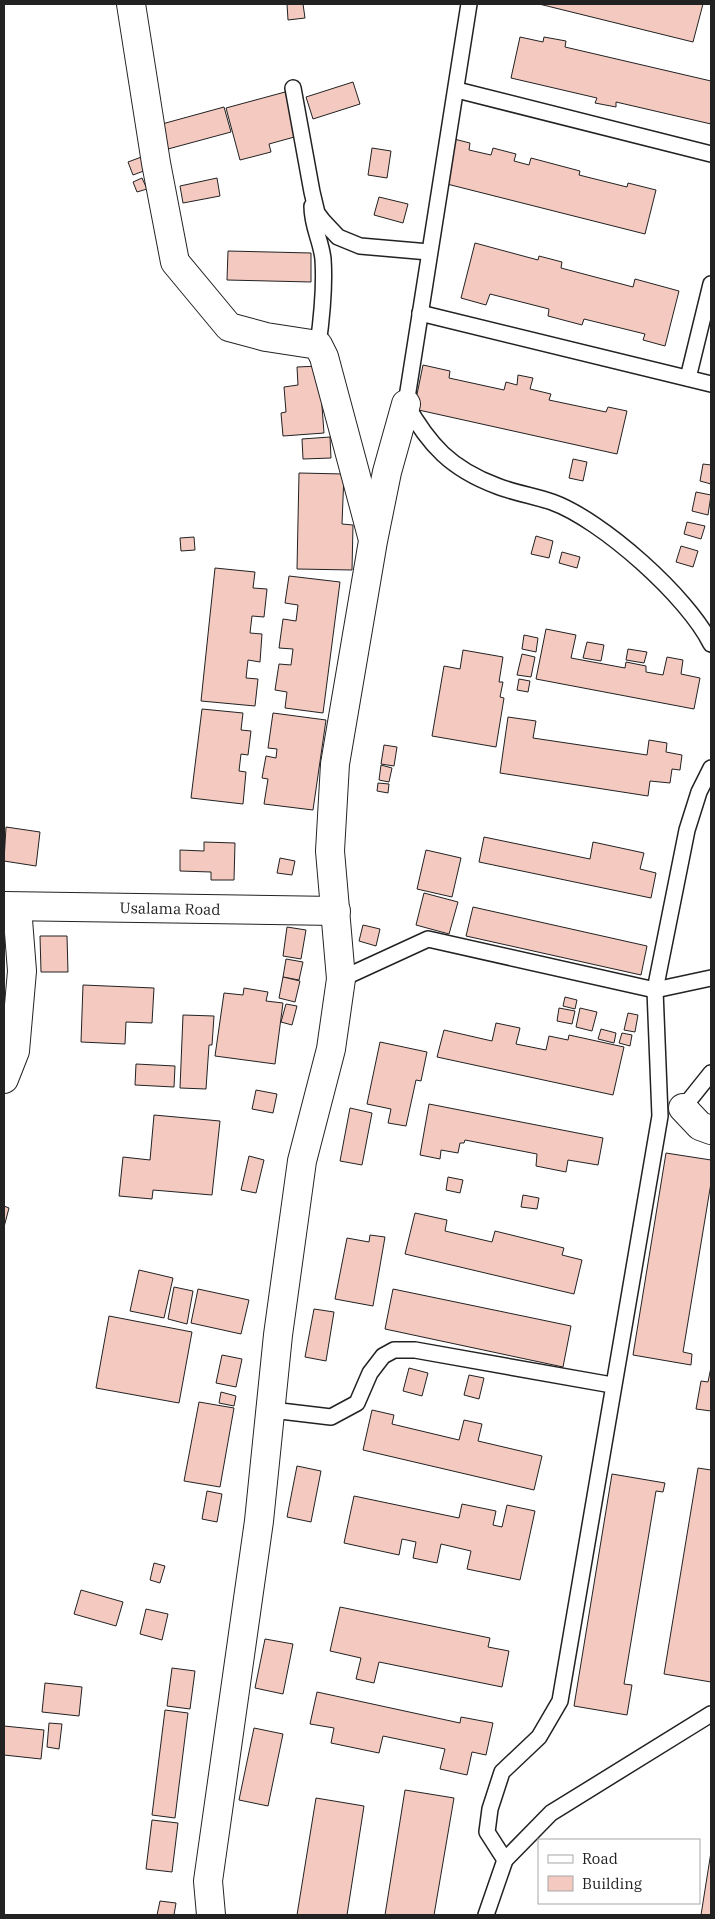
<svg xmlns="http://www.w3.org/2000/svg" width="715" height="1919" viewBox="0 0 715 1919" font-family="'IBM Plex Serif',serif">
	<rect width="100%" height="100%" fill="#fff"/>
	<!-- building -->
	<g fill="#f3c9c0" stroke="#222">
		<path d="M287,4h16l2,14 -17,2z"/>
		<path d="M539,4h164l-10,38z"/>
		<path d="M520,37l23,5 1,-5 22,4 -1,6 146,34v43l-95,-22v5l-21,-4 2,-5 -86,-20z"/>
		<path d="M353,82l7,22 -47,15 -7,-22z"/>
		<path d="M285,92l13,44 -29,8 2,8 -31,8 -14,-52z"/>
		<path d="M224,107l7,25 -63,17 -6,-25z"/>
		<path d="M454,139l16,4 -1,7 22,5 2,-7 23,6 -2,7 15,4 2,-7 49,13 -1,4 48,12 1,-4 28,7 -11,44 -202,-51z"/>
		<path d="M372,148l19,3 -4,27 -19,-3z"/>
		<path d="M144,156l5,13 -16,6 -5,-13z"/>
		<path d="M142,178l5,11 -10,3 -4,-10z"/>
		<path d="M217,178l3,18 -37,7 -3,-17z"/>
		<path d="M379,197l29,7 -5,19 -29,-8z"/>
		<path d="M475,243l63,17 1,-4 23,6 -1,6 72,19 2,-8 44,12 -14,55 -22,-6 2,-6 -61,-15 -2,6 -34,-9 1,-7 -59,-15 -4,11 -25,-7z"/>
		<path d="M228,251l83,2v29l-84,-2z"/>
		<path d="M423,365l27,6 -1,7 55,12 2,-8 11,3 1,-10 15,3 -3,11 21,5 -2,6 57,12 2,-5 19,4 -10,43 -203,-45z"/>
		<path d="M319,366l5,67 -41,3 -2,-23 5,-1 -2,-25 14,-2 -1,-18z"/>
		<path d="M330,437l1,21 -28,1 -1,-20z"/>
		<path d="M573,459l14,3 -4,19 -14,-3z"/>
		<path d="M703,464l8,1v19l-11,-3z"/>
		<path d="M299,473l45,1 -2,50 11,1 -1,45 -55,-1z"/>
		<path d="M696,492l15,3 -3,20 -16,-4z"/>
		<path d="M687,522l18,4 -4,13 -17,-5z"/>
		<path d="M536,536l17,5 -4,17 -18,-4z"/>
		<path d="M194,537l1,13 -14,1 -1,-13z"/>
		<path d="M681,546l17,5 -5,16 -17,-5z"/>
		<path d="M562,552l18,5 -3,11 -18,-5z"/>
		<path d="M215,568l40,4 -2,16 14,1 -3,28 -12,-1 -2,17 12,1 -2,28 -12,-2 -2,18 12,1 -3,27 -54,-5z"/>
		<path d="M289,576l51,6 -17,131 -38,-5 2,-16 -12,-2 4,-26 12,1 2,-16 -14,-1 4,-29 13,2 2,-16 -13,-2z"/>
		<path d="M546,629l30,6 -5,23 54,10 1,-6 20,4v6l17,3 4,-18 16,3 -2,14 19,4 -6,31 -158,-30z"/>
		<path d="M524,635l14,3 -2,14 -14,-3z"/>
		<path d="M587,642l17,3 -3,16 -18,-3z"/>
		<path d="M628,649l19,3 -3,11 -18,-3z"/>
		<path d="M463,650l40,7 -4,25h4l-3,15 4,1 -8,49 -64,-11 12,-70 16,3z"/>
		<path d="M522,654l13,3 -4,20 -14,-2z"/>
		<path d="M519,679l11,2 -2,11 -11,-2z"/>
		<path d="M202,709l41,4 -2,17 10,1 -3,24 -7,-1 -2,17 7,1 -3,32 -52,-6z"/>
		<path d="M273,713l53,7 -13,90 -49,-6 4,-25 -6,-1 4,-22 10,2 1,-9 -9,-1z"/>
		<path d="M508,717l28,4 -3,17 114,17 2,-15 18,3 -1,9 16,3 -2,15 -8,-1 -2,14 -20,-2 -2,15 -148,-23z"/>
		<path d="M384,745l13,2 -3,19 -13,-2z"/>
		<path d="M381,765l11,3 -3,14 -10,-2z"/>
		<path d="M378,783l11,1 -1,9 -11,-2z"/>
		<path d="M6,827l34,5 -4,34 -32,-5z"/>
		<path d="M484,837l106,22 3,-17 51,11 -4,16 16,4 -5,25 -172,-36z"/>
		<path d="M204,842l31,1 -1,37h-23v-8l-31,-1v-21l24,1z"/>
		<path d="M426,850l35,8 -9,39 -35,-8z"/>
		<path d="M280,858l15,3 -3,14 -15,-2z"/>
		<path d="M424,893l34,9 -9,32 -33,-9z"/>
		<path d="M473,907l174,39 -6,29 -175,-39z"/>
		<path d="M363,925l17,4 -4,17 -17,-5z"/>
		<path d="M287,927l19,3 -5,29 -18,-3z"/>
		<path d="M40,936h27l1,36h-27z"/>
		<path d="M286,959l17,3 -4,18 -16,-3z"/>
		<path d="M283,977l17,4 -5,21 -16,-4z"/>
		<path d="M83,985l71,3 -2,35 -26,-1 -1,22 -44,-2z"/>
		<path d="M244,988l24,4 -2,9 17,2 -8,61 -60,-8 9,-63 19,2z"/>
		<path d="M565,997l12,3 -2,9 -12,-3z"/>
		<path d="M286,1004l11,2 -5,19 -11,-3z"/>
		<path d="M559,1008l16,3 -3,13 -15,-3z"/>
		<path d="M580,1008l17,4 -5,19 -16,-4z"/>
		<path d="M628,1013l10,2 -3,17 -11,-2z"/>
		<path d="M183,1015l31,1 -2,29h-3l-3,44 -26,-1z"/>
		<path d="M496,1023l24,5 -4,16 30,6 3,-14 19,4 1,-5 55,12 -11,48 -176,-38 7,-27 48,11z"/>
		<path d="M601,1029l15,4 -2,10 -16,-4z"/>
		<path d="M622,1033l10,2 -2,11 -11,-3z"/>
		<path d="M380,1042l47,10 -6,29 -5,-1 -10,46 -18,-3 3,-14 -24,-5z"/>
		<path d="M136,1064l39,2 -1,21 -39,-2z"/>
		<path d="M256,1090l21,4 -4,19 -21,-4z"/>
		<path d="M429,1104l174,34 -5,27 -30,-5 -2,12 -30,-6 1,-12 -72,-14 -1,3h-4l-2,10 -17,-3 -1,9 -20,-4z"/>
		<path d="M350,1108l22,5 -10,52 -22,-4z"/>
		<path d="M154,1115l66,6 -8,74 -59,-5 -1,9 -33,-3 4,-39 27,3z"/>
		<path d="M666,1153l45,7v23l-28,169 9,2 -1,11 -58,-10z"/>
		<path d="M249,1156l15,4 -8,33 -15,-3z"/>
		<path d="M448,1177l15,3 -3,13 -14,-3z"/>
		<path d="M523,1195l16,3 -2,11 -16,-2z"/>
		<path d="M4,1206l5,2 -5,19z"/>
		<path d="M415,1213l32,7 -2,11 47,11 3,-11 69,17 -2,7 20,5 -8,34 -169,-40z"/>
		<path d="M370,1235l15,2 -12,69 -38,-7 12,-61 22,4z"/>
		<path d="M139,1270l34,8 -9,40 -34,-7z"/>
		<path d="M174,1287l19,4 -6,33 -19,-5z"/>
		<path d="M198,1289l51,11 -8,34 -50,-11z"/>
		<path d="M393,1289l178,37 -8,41 -178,-38z"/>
		<path d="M314,1309l20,3 -8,49 -21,-4z"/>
		<path d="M109,1316l83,16 -13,71 -83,-15z"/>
		<path d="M222,1355l20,4 -6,28 -20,-4z"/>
		<path d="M711,1367v44l-15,-2 5,-28 7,1z"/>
		<path d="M409,1368l19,5 -6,23 -19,-5z"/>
		<path d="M469,1375l15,3 -5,21 -15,-4z"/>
		<path d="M221,1392l15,4 -2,10 -15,-3z"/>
		<path d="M199,1402l35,6 -14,79 -36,-6z"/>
		<path d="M372,1410l22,5 -2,9 67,16 5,-20 18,4 -4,17 64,15 -8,34 -171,-40z"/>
		<path d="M297,1466l24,5 -10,51 -24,-5z"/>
		<path d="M698,1468l13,2v212l-47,-8z"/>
		<path d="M612,1474l53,9 -2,9 -7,-1 -32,193 8,1 -5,30 -53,-9z"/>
		<path d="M207,1491l15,3 -5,28 -15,-3z"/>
		<path d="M354,1496l105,22 3,-14 34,7 -3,14 9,2 5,-22 28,6 -15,69 -53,-11 4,-18 -30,-7 -4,19 -24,-5 3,-16 -14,-3 -3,16 -55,-12z"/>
		<path d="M154,1563l11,3 -5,17 -10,-3z"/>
		<path d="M81,1590l42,12 -7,24 -42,-12z"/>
		<path d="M340,1607l150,31 -2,9 21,4 -7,36 -123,-25 -5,21 -18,-4 5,-21 -31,-7z"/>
		<path d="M146,1609l22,5 -6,26 -22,-6z"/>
		<path d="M265,1639l28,5 -10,50 -28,-6z"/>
		<path d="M172,1668l23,3 -5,38 -23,-3z"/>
		<path d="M45,1683l37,4 -3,29 -37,-4z"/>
		<path d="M317,1692l143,31 1,-6 32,6 -7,32 -14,-3 -5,23 -27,-6 5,-20 -62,-13 -4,17 -48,-10 3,-15 -24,-4z"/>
		<path d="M165,1710l23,3 -13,105 -23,-3z"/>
		<path d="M49,1723l13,1 -3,25 -12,-2z"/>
		<path d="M4,1726l40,4 -3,29 -37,-4z"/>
		<path d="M254,1728l29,6 -15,72 -29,-6z"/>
		<path d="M405,1790l49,8 -20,117h-49z"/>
		<path d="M316,1798l48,8 -17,109h-50z"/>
		<path d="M152,1820l26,3 -6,49 -26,-3z"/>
		<path d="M711,1852v63h-10z"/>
		<path d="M160,1901l16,2 -2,12h-17z"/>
	</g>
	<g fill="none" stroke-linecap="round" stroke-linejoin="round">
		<defs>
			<g id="service">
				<path d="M469,4l-63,400c23,41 45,65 91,82 18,7 37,10 55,16 50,18 136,95 159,142"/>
				<path d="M293,88l19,104 5,21 6,8 15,16 22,9 69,6"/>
				<path d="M457,90l254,64"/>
				<path d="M312,206c0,21 9,34 11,53 2,29 -1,57 -5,86"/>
				<path d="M420,313l291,71"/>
				<path d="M688,378l23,-94"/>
				<path d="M341,979l87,-40 227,51 56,-12"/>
				<path d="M678,1110l5,-2 28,-35"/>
				<path d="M272,1410l59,7 26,-14 13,-30 13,-17 11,-6h21l197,35"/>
				<path d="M505,1860l-18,-28 3,-23 12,-37 37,-35 21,-36 100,-585 -5,-126 32,-160 12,-38 12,-24"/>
				<path d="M486,1915l19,-55 46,-47 160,-99"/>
			</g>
			<g id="minor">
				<path d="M131,4l25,159 19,99 54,65 37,10 52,8 6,12 48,179"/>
				<path d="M4,906l332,5"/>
				<path d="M4,1079l11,-28 7,-80 -5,-64"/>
				<path d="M683,1108l17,18 11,4"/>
				<path d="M211,1915l-3,-34 51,-360 19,-186 24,-174 29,-112 10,-70 -11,-128 5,-87 38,-223 14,-69 19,-68"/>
			</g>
		</defs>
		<!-- service casing -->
		<use href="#service" stroke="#222" stroke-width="18"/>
		<!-- minor casing -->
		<use href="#minor" stroke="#222" stroke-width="30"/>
		<!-- service -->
		<use href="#service" stroke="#fff" stroke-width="15"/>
		<!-- minor -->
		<use href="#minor" stroke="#fff" stroke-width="28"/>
	</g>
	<g text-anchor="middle" stroke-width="4" stroke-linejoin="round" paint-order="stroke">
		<!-- street labels -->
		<g font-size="15" fill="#222" stroke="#fff">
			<text transform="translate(170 909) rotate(1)" y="5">Usalama Road</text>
		</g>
	</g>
	<!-- border -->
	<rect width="715" height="1919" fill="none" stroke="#222222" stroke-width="10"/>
	<!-- legend -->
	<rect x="538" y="1839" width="162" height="65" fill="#ffffff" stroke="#a7a7a7"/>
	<rect x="548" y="1855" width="25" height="8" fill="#ffffff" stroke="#a7a7a7"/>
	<text x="582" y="1864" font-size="15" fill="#222222">Road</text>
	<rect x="548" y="1876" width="25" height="15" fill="#f3c9c0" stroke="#a7a7a7"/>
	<text x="582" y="1889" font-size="15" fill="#222222">Building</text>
</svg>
